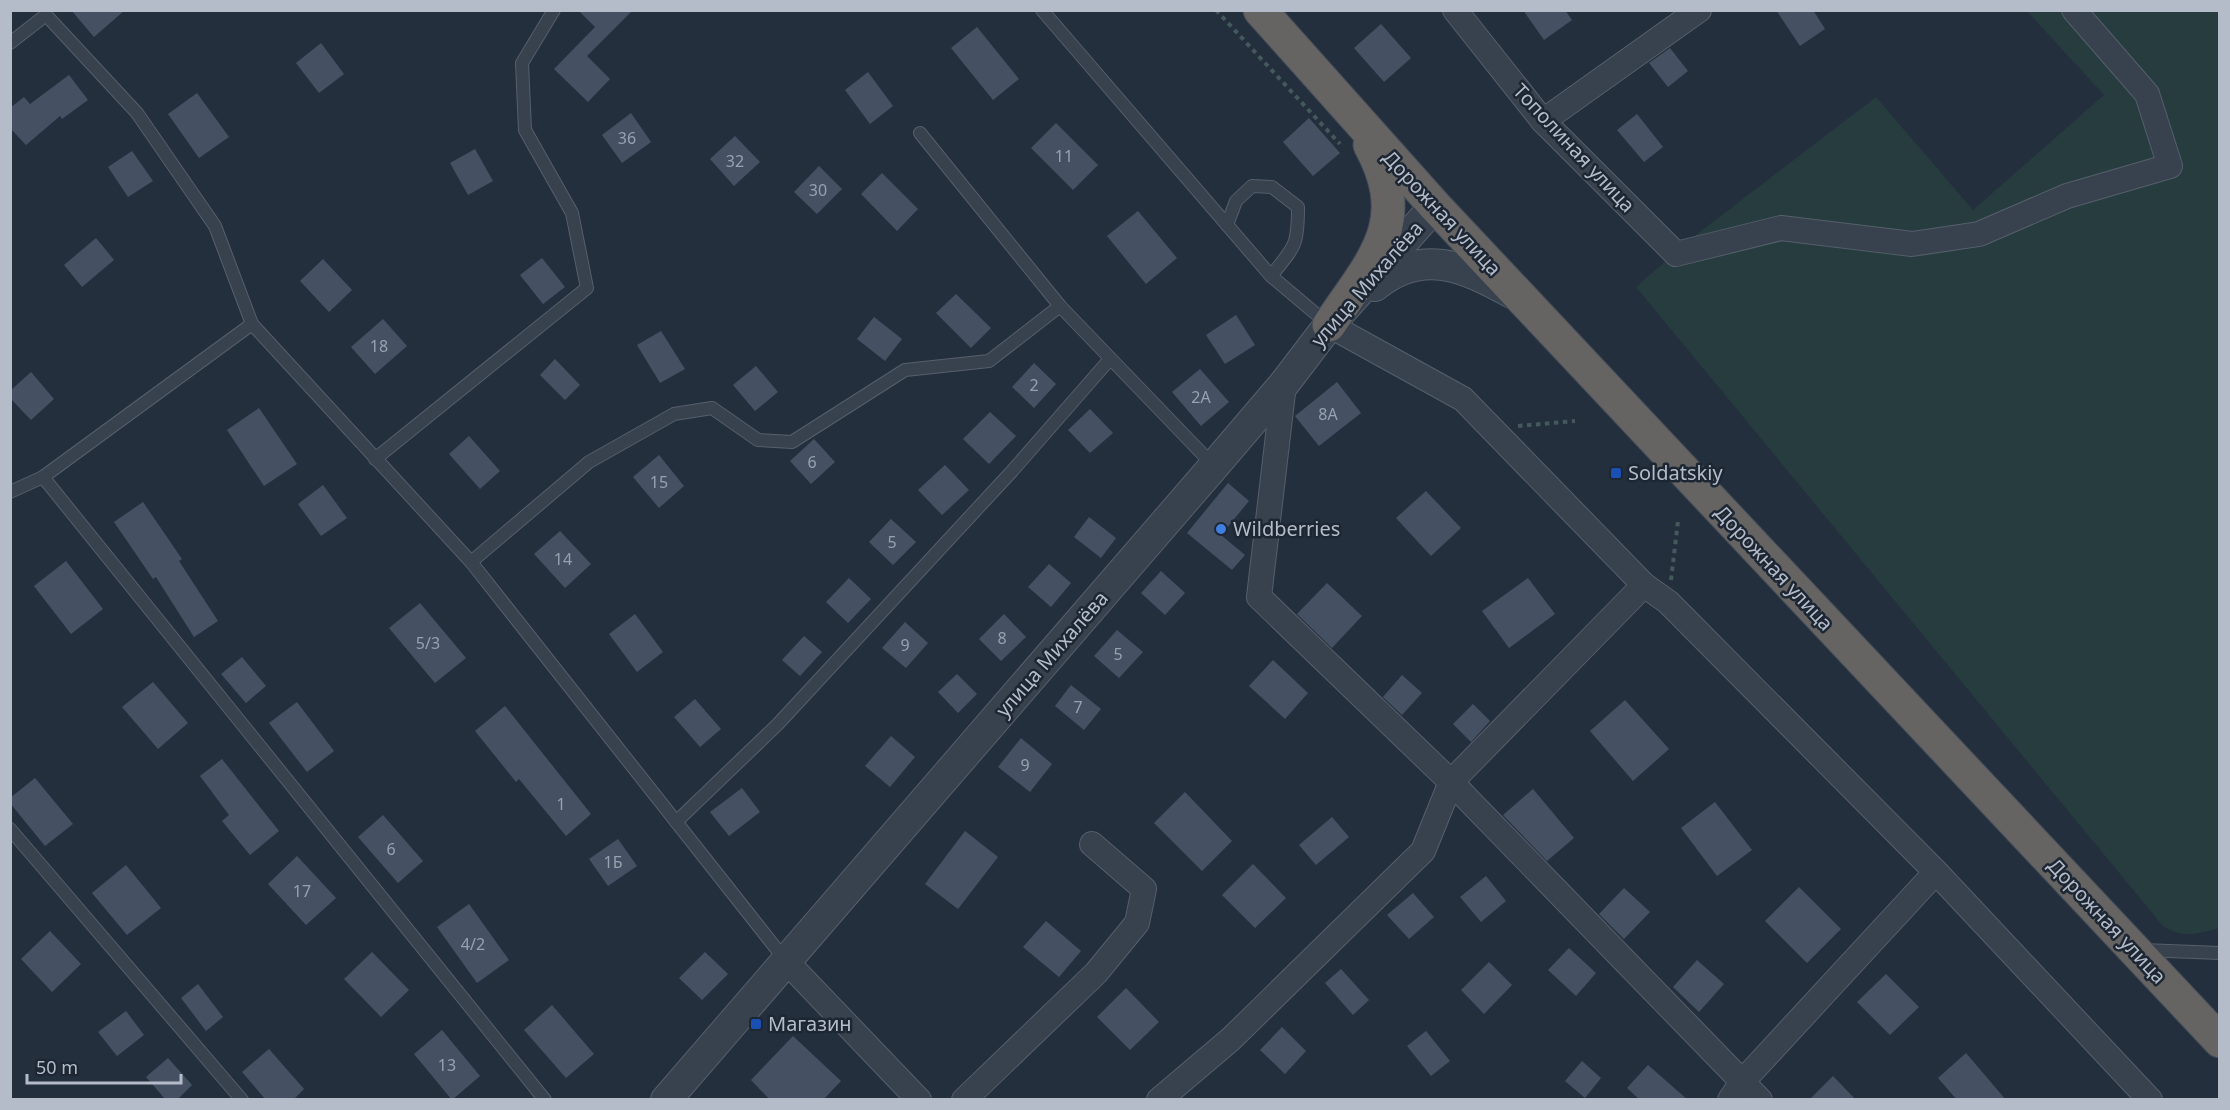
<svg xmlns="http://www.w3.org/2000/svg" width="2230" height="1110" viewBox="0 0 2230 1110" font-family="'Noto Sans',sans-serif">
	<rect width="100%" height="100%" fill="#242f3e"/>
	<!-- green -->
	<path fill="#263c3f" d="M2027,11h192v917c-22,6 -35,11 -56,-2l-527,-639 56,-49 184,-141 97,113 131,-115z"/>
	<!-- building -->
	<g fill="#455162">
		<path d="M71,10h54l-31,27z"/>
		<path d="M578,10h55l-46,46 23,23 -22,23 -34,-33 41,-42z"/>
		<path d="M1523,10h42l7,10 -28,20z"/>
		<path d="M1776,10h37l12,19 -25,17z"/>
		<path d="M1381,24l30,34 -27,24 -30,-34z"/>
		<path d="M977,27l42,52 -26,21 -42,-52z"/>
		<path d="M321,43l23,31 -25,19 -23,-30z"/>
		<path d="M1670,48l18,23 -20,16 -19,-24z"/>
		<path d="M868,72l25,34 -23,18 -25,-34z"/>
		<path d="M69,75l19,25 -26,19 -2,-3 -34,29 -16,-17v-20l14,-11 6,7z"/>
		<path d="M197,93l32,44 -30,21 -31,-44z"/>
		<path d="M631,113l20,29 -29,21 -20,-28z"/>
		<path d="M1637,114l26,33 -19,15 -27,-32z"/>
		<path d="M1309,118l31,35 -27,23 -30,-34z"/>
		<path d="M1056,123l42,42 -25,25 -42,-42z"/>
		<path d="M735,136l25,26 -26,24 -24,-27z"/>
		<path d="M475,149l18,32 -25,14 -18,-32z"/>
		<path d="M132,151l21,30 -25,16 -20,-30z"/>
		<path d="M819,166l23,23 -25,25 -23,-22z"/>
		<path d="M882,173l36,36 -21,22 -36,-37z"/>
		<path d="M1138,211l39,47 -31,26 -39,-48z"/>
		<path d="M96,238l18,22 -32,27 -18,-22z"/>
		<path d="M542,258l23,29 -22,17 -23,-29z"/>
		<path d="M323,259l29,31 -23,22 -29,-31z"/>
		<path d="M956,294l35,34 -20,20 -35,-35z"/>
		<path d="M1236,315l19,30 -30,19 -19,-29z"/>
		<path d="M874,317l28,22 -17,22 -28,-22z"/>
		<path d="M383,319l24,27 -32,28 -24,-27z"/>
		<path d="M661,331l24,38 -25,14 -23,-38z"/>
		<path d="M555,359l25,26 -15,15 -25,-25z"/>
		<path d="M1034,363l22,21 -22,24 -22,-21z"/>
		<path d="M756,366l22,26 -23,19 -22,-26z"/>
		<path d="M1200,369l29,33 -28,24 -29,-34z"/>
		<path d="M31,372l23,27 -23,21 -21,-22v-7z"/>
		<path d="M1337,382l24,31 -42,33 -24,-30z"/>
		<path d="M259,408l38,56 -33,22 -37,-56z"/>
		<path d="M1090,409l23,24 -23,20 -22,-23z"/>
		<path d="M990,412l26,24 -27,28 -26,-25z"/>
		<path d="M469,436l31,35 -20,18 -31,-35z"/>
		<path d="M814,439l21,23 -24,22 -21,-23z"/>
		<path d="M659,455l25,31 -25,22 -26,-31z"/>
		<path d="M945,465l24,25 -27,25 -24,-25z"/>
		<path d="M1228,483l21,18 -28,34 24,20 -13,15 -45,-37z"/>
		<path d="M323,485l24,33 -26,18 -23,-32z"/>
		<path d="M1426,491l35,37 -30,28 -35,-38z"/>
		<path d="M143,502l39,57 -3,2 39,60 -24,16 -38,-60 -3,2 -39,-57z"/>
		<path d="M1089,517l27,21 -15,20 -27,-21z"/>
		<path d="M891,519l25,23 -23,23 -24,-23z"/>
		<path d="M560,531l31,33 -26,24 -31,-34z"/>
		<path d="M66,561l37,48 -32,25 -37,-48z"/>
		<path d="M1049,564l22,19 -20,24 -23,-20z"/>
		<path d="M1161,571l24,22 -20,22 -24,-22z"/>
		<path d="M849,578l22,21 -23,24 -22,-21z"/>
		<path d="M1528,578l27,36 -46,34 -27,-37z"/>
		<path d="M1327,583l35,33 -30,32 -35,-34z"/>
		<path d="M420,603l46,55 -31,25 -46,-55z"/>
		<path d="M635,614l28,38 -26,20 -28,-38z"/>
		<path d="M1004,614l22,23 -25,24 -22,-22z"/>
		<path d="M905,622l23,21 -22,25 -24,-20z"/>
		<path d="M1117,630l26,22 -24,26 -25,-22z"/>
		<path d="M804,636l18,16 -22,24 -18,-16z"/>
		<path d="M242,657l24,29 -20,17 -25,-29z"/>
		<path d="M1273,660l35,33 -23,26 -36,-33z"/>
		<path d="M957,674l20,20 -19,19 -20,-21z"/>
		<path d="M1402,675l20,18 -20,22 -19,-18z"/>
		<path d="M153,682l35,41 -30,26 -36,-42z"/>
		<path d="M1071,685l30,24 -17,21 -29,-24z"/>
		<path d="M695,699l26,30 -21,18 -26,-30z"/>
		<path d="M1625,700l44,49 -36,32 -43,-50z"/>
		<path d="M297,702l37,49 -27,21 -38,-49z"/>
		<path d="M1473,704l17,17 -19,21 -18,-18z"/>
		<path d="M505,706l86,108 -25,22 -47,-57 -3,3 -41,-51z"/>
		<path d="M891,736l24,21 -25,30 -25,-21z"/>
		<path d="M1021,738l31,26 -22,28 -32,-25z"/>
		<path d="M222,759l57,72 -29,24 -28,-34 7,-6 -29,-39z"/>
		<path d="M35,778l38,46 -28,22 -35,-43v-5z"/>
		<path d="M742,788l18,24 -31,24 -19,-24z"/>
		<path d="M1533,789l41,49 -27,23 -44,-46z"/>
		<path d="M1185,792l47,49 -30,30 -48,-48z"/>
		<path d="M1715,802l37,48 -35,26 -36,-48z"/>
		<path d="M383,815l40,46 -25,22 -40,-46z"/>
		<path d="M1332,817l17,20 -33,28 -17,-20z"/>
		<path d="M965,831l33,26 -40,52 -33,-25z"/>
		<path d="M618,839l19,27 -29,20 -19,-27z"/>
		<path d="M297,856l39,42 -30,27 -38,-41z"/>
		<path d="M1253,864l33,34 -31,30 -33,-33z"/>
		<path d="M126,865l35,43 -34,27 -35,-42z"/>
		<path d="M1486,876l20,25 -25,21 -21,-25z"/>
		<path d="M1799,887l42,42 -34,34 -42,-42z"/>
		<path d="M1624,888l26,24 -26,27 -25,-25z"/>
		<path d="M1413,893l21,24 -25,22 -22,-24z"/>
		<path d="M469,904l40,56 -32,23 -40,-56z"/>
		<path d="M1046,921l35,30 -22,26 -36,-30z"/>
		<path d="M50,931l31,33 -29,28 -31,-33z"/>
		<path d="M1569,948l27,25 -20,23 -28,-26z"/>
		<path d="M372,952l37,38 -28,27 -37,-38z"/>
		<path d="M705,952l23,22 -26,26 -23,-22z"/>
		<path d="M1697,960l27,24 -25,28 -26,-25z"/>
		<path d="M1489,962l23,23 -28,29 -23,-24z"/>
		<path d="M1341,969l28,31 -16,15 -28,-32z"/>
		<path d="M1886,974l33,33 -29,28 -33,-33z"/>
		<path d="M198,984l25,33 -17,14 -25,-33z"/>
		<path d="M1126,988l33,34 -29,28 -33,-33z"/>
		<path d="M552,1005l42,49 -28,24 -42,-48z"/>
		<path d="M126,1011l18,24 -27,21 -19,-24z"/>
		<path d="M1282,1027l24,24 -21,23 -25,-24z"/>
		<path d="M442,1030l38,46 -28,24 -38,-46z"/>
		<path d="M1426,1031l24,30 -19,15 -24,-30z"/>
		<path d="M793,1036l48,45 -18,19h-53l-19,-20z"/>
		<path d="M269,1049l35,40 -11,11h-27l-24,-28z"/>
		<path d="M1966,1053l40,47h-49l-19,-22z"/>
		<path d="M168,1058l24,27 -15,15h-11l-20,-23z"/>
		<path d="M1582,1061l19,17 -16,20 -20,-17z"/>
		<path d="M1648,1065l40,35h-48l-13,-12z"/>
		<path d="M1833,1076l23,24h-47z"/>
	</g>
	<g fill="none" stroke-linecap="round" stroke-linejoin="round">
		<defs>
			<g id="service">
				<path d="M1042,10l229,266 57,48"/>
				<path d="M10,43l36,-28 91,98 78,113 37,98 219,238 315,399"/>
				<path d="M920,133l140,173 154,160"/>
				<path d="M1227,225l9,-24 16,-15 20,1 26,20c0,39 -3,39 -27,69"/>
				<path d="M375,459l212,-171 -15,-75 -47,-83 -3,-67 32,-53"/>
				<path d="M43,477l502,623"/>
				<path d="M10,492l33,-15 209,-153"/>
				<path d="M471,562l118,-100 85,-48 38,-6 46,32 34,2 113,-72 84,-9 71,-55"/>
				<path d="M676,822l102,-98 235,-254 97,-111"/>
				<path d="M10,829l232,271"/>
				<path d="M2143,950l77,3"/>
			</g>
			<g id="minor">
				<path d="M1455,10l88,111 133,133 105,-26 131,16 67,-10 88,-38 103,-30 -23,-72 -73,-84"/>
				<path d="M1543,121l156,-111"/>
				<path d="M1329,325l134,74 181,186 24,17 268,270 214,228"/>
				<path d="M1284,384l-25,213 192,185 309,318"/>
				<path d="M786,961l133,139"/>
				<path d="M964,1100l132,-127 41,-50 7,-34 -52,-45"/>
				<path d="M1159,1100l72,-61 192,-188 28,-69 193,-197"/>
				<path d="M1730,1100l12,-18 194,-210"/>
			</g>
			<g id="tertiary">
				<path d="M1375,286c47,-39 90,-19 137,7"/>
				<path d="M666,1100l548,-634 70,-82 45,-59 106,-119"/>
			</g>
			<g id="trunk">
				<path d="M1260,10l175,196 785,835"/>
				<path d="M1329,325c43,-65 84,-101 41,-180"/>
			</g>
		</defs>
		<!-- service casing -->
		<use href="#service" stroke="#565f6c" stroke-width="14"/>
		<!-- minor casing -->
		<use href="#minor" stroke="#565f6c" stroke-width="26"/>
		<!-- tertiary casing -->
		<use href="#tertiary" stroke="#565f6c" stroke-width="32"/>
		<!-- trunk casing -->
		<use href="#trunk" stroke="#434c59" stroke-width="35"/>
		<!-- path -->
		<g stroke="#44595c" stroke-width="4" stroke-dasharray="4.5 4.5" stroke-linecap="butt">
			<path d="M1216,10l124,134"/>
			<path d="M1518,426l57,-5"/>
			<path d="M1671,580l7,-59"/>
		</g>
		<!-- service -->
		<use href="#service" stroke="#38414e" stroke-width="12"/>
		<!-- minor -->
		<use href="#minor" stroke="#38414e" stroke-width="24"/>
		<!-- tertiary -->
		<use href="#tertiary" stroke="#38414e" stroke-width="30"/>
		<!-- trunk -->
		<use href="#trunk" stroke="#656462" stroke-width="33"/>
	</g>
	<!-- markers -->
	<g fill="#1a4fb4" stroke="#1d2633" stroke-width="2">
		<rect x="1610" y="467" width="12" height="12" rx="3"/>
		<rect x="750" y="1018" width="12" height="12" rx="3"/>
	</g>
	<circle fill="#3f7fe0" stroke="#1d2633" stroke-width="2" cx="1221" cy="529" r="6"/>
	<g text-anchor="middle" stroke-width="5" stroke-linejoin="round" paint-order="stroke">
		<!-- number labels -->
		<g font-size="16" fill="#98a1af">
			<text x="627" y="144">36</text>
			<text x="1064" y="162">11</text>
			<text x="735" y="167">32</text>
			<text x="818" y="196">30</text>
			<text x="379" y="352">18</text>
			<text x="1034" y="391">2</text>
			<text x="1201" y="403">2А</text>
			<text x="1328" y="420">8А</text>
			<text x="812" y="468">6</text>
			<text x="659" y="488">15</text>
			<text x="892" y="548">5</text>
			<text x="563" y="565">14</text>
			<text x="1002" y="644">8</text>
			<text x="428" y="649">5/3</text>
			<text x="905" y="651">9</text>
			<text x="1118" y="660">5</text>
			<text x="1078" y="713">7</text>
			<text x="1025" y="771">9</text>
			<text x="561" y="810">1</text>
			<text x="391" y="855">6</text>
			<text x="613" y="868">1Б</text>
			<text x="302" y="897">17</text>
			<text x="473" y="950">4/2</text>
			<text x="447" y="1071">13</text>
		</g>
		<!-- street labels -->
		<g font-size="20" fill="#b4bcc9" stroke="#1d2633">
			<text transform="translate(1574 148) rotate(47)" y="7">Тополиная улица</text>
			<text transform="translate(1442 213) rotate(47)" y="7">Дорожная улица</text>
			<text transform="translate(1367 284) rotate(-49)" y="7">улица Михалёва</text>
			<text transform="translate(1774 568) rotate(47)" y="7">Дорожная улица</text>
			<text transform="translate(1052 654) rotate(-49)" y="7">улица Михалёва</text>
			<text transform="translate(2107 921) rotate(47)" y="7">Дорожная улица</text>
		</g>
		<!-- poi labels -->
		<g font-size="20" fill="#b4bcc9" stroke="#1d2633" text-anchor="start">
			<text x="1628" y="480">Soldatskiy</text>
			<text x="1233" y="536">Wildberries</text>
			<text x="768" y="1031">Магазин</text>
		</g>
	</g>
	<!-- border -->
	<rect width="2230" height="1110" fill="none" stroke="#b4bcc9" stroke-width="24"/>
	<!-- scale -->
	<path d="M27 1074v9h154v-9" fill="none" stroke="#b4bcc9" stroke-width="3"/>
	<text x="36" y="1074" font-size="18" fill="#b4bcc9" stroke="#1d2633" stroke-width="4.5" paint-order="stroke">50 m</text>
</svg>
